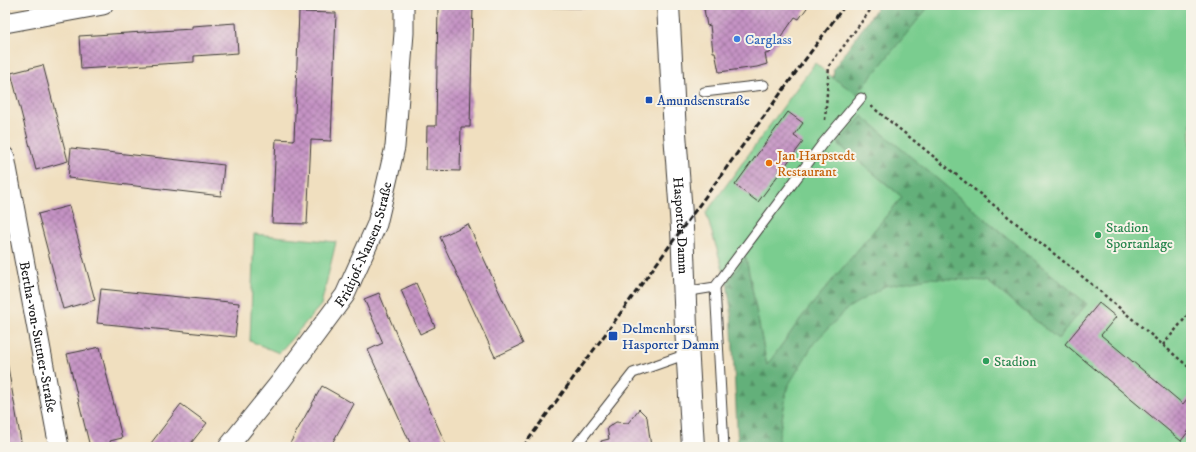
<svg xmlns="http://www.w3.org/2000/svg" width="1196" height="452" viewBox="0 0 1196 452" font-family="'IM FELL DW Pica',serif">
	<defs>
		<pattern id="forest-firs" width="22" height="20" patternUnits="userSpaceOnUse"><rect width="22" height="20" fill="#63b07a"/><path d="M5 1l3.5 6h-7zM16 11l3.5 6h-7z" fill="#518e63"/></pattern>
		<pattern id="building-cross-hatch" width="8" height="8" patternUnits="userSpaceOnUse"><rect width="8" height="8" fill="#c593c4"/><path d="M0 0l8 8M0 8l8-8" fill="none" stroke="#9f779e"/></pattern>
	</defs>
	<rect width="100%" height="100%" fill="#f7f3e8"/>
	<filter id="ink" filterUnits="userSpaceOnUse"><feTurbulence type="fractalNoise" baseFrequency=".025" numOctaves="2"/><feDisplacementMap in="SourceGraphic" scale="8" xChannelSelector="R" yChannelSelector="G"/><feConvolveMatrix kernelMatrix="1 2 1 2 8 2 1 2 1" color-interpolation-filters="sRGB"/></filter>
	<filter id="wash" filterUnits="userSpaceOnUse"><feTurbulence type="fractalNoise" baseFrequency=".012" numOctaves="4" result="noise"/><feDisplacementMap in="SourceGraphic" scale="16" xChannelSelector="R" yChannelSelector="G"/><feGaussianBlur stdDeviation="0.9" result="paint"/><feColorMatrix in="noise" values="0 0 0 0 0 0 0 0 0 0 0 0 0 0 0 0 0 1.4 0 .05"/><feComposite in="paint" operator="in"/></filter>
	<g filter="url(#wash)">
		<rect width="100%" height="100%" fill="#f0dfbf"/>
		<!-- forest -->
		<g fill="url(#forest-firs)" stroke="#40664b">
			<path d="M879,5h51l-73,90 -24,-17 1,-10z"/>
			<path d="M862,116l225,188 -29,35 -71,-58 -199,105 -9,50v11h-41l-7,-137 -4,-27 19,-26 21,108 37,-51 98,-117 -64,-53z"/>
		</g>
		<!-- park -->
		<g fill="#7acd8f" stroke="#4b7456">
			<path d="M930,5h261v442h-412v-11l9,-50 26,-43 34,-35 37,-22 44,-8 58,3 71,58 29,-35 -225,-188 -24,28 64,53 -98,117 -37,51 -21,-108 -19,26 -21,-70 109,-150 18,15 24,16z"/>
			<path d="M254,234l82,8 -15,63 -42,48 -29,-12z"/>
		</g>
		<g id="blocks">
			<!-- building -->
			<g fill="url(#building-cross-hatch)">
				<path d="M438,5h35l-3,122h-9l-1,44 -34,-1 1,-44h9z"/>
				<path d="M477,5h118v3l-118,-1z"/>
				<path d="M734,5h75l-10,14 -4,-2 -25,36 -5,1 2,10 -10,3 -38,5 -4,-20h-2l-3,-27 -3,1 -3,-17z"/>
				<path d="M299,12l37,1 -5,128 -20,-1 -4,84 -35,-1 4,-84 18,1z"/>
				<path d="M236,23l2,30 -44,3v6l-113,7 -2,-33 113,-7v-3z"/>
				<path d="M43,65l25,96 -32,9 -25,-97z"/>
				<path d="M788,112l15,11 -9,13 9,6 -45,60 -23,-17z"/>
				<path d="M71,148l153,17 -3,31 -153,-18z"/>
				<path d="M69,206l26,94 -32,9 -25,-95z"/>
				<path d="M468,224l55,120 -28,13 -55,-120z"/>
				<path d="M416,283l19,44 -15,7 -19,-44z"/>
				<path d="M101,289l138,14 -4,34 -138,-14z"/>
				<path d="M379,293l18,43 50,111h-35l-44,-97 15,-7 -19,-44z"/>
				<path d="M1099,303l17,14 -15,18 82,69 8,-10v34l-10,13 -116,-97z"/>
				<path d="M100,347l22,91 -12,3 1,6h-21l-23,-93z"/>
				<path d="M5,356h1l16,91h-17z"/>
				<path d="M322,386l32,18 -24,43h-42z"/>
				<path d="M181,404l26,19 -19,24h-40z"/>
				<path d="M639,409l8,8 4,30h-49l-1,-6 8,-2 -2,-11 9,-6 12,1z"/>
			</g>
		</g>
	</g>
	<g filter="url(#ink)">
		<use href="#blocks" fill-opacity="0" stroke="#3c3934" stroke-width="1"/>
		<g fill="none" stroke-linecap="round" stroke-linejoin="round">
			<defs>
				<g id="service">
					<path d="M704,92l60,-7"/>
					<path d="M715,287l9,160"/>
					<path d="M684,292l31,-5 108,-144 38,-45"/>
					<path d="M575,447l58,-74 54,-19"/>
				</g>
				<g id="minor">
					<path d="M5,23l98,-18"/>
					<path id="s1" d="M5,157l54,290"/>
					<path id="s2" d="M228,447l53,-66 64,-86 32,-71 18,-77 9,-114v-28"/>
				</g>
				<g id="secondary">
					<path id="s3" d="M668,5l7,128 7,95 4,99 7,120"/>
				</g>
			</defs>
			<!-- service casing -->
			<use href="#service" stroke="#3c3934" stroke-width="11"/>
			<!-- minor casing -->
			<use href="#minor" stroke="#3c3934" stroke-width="21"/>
			<!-- secondary casing -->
			<use href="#secondary" stroke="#3c3934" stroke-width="24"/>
			<!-- path -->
			<g stroke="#3c3934" stroke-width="2.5" stroke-dasharray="3 3" stroke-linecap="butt">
				<path d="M871,106l218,176 102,87"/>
				<path d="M825,120l4,-54 45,-61"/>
				<path d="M1163,345l28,-34"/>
			</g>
			<!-- service -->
			<use href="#service" stroke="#fff" stroke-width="9"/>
			<!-- minor -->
			<use href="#minor" stroke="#fff" stroke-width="19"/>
			<!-- secondary -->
			<use href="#secondary" stroke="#fff" stroke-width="22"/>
			<!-- rail -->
			<path stroke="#1c1c1c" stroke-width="3" stroke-dasharray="6 3" stroke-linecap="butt" d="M523,447l322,-442"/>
		</g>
	</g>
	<!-- markers -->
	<circle fill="#3f7fe0" stroke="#f7f3e8" stroke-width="1.5" cx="737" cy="39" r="4"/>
	<g fill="#1a4fb4" stroke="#f7f3e8" stroke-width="1.5">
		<rect x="645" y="96" width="8" height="8" rx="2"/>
		<rect x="608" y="331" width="10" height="10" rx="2"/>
	</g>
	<circle fill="#e8710a" stroke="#f7f3e8" stroke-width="1.5" cx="769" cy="163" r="4"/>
	<g fill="#2e9e5b" stroke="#f7f3e8" stroke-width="1.5">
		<circle cx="1098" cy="235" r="4"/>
		<circle cx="986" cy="361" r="4"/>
	</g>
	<g text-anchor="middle" stroke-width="4" stroke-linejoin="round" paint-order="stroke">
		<!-- shop labels -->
		<g font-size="14" fill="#366cbe" stroke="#f7f3e8" text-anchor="start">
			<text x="745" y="44">Carglass</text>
		</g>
		<!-- transit labels -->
		<g font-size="14" fill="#164399" stroke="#f7f3e8" text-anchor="start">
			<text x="657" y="105">Amundsenstraße</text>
			<text x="622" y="333">Delmenhorst<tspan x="622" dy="16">Hasporter Damm</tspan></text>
		</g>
		<!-- food labels -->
		<g font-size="14" fill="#c56008" stroke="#f7f3e8" text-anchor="start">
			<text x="777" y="160">Jan Harpstedt<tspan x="777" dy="16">Restaurant</tspan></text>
		</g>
		<!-- street labels -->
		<g font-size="14" fill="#1c1c1c" stroke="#f7f3e8">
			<text dy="5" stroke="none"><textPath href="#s3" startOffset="221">Hasporter Damm</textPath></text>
			<text dy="5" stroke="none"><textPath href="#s2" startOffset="246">Fridtjof-Nansen-Straße</textPath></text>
			<text dy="5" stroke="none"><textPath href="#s1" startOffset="183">Bertha-von-Suttner-Straße</textPath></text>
		</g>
		<!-- leisure labels -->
		<g font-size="14" fill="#27864d" stroke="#f7f3e8" text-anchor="start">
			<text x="1106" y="232">Stadion<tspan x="1106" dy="16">Sportanlage</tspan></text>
			<text x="994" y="366">Stadion</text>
		</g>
	</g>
	<!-- margin -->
	<rect width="1196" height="452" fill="none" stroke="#f7f3e8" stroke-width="20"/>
</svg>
